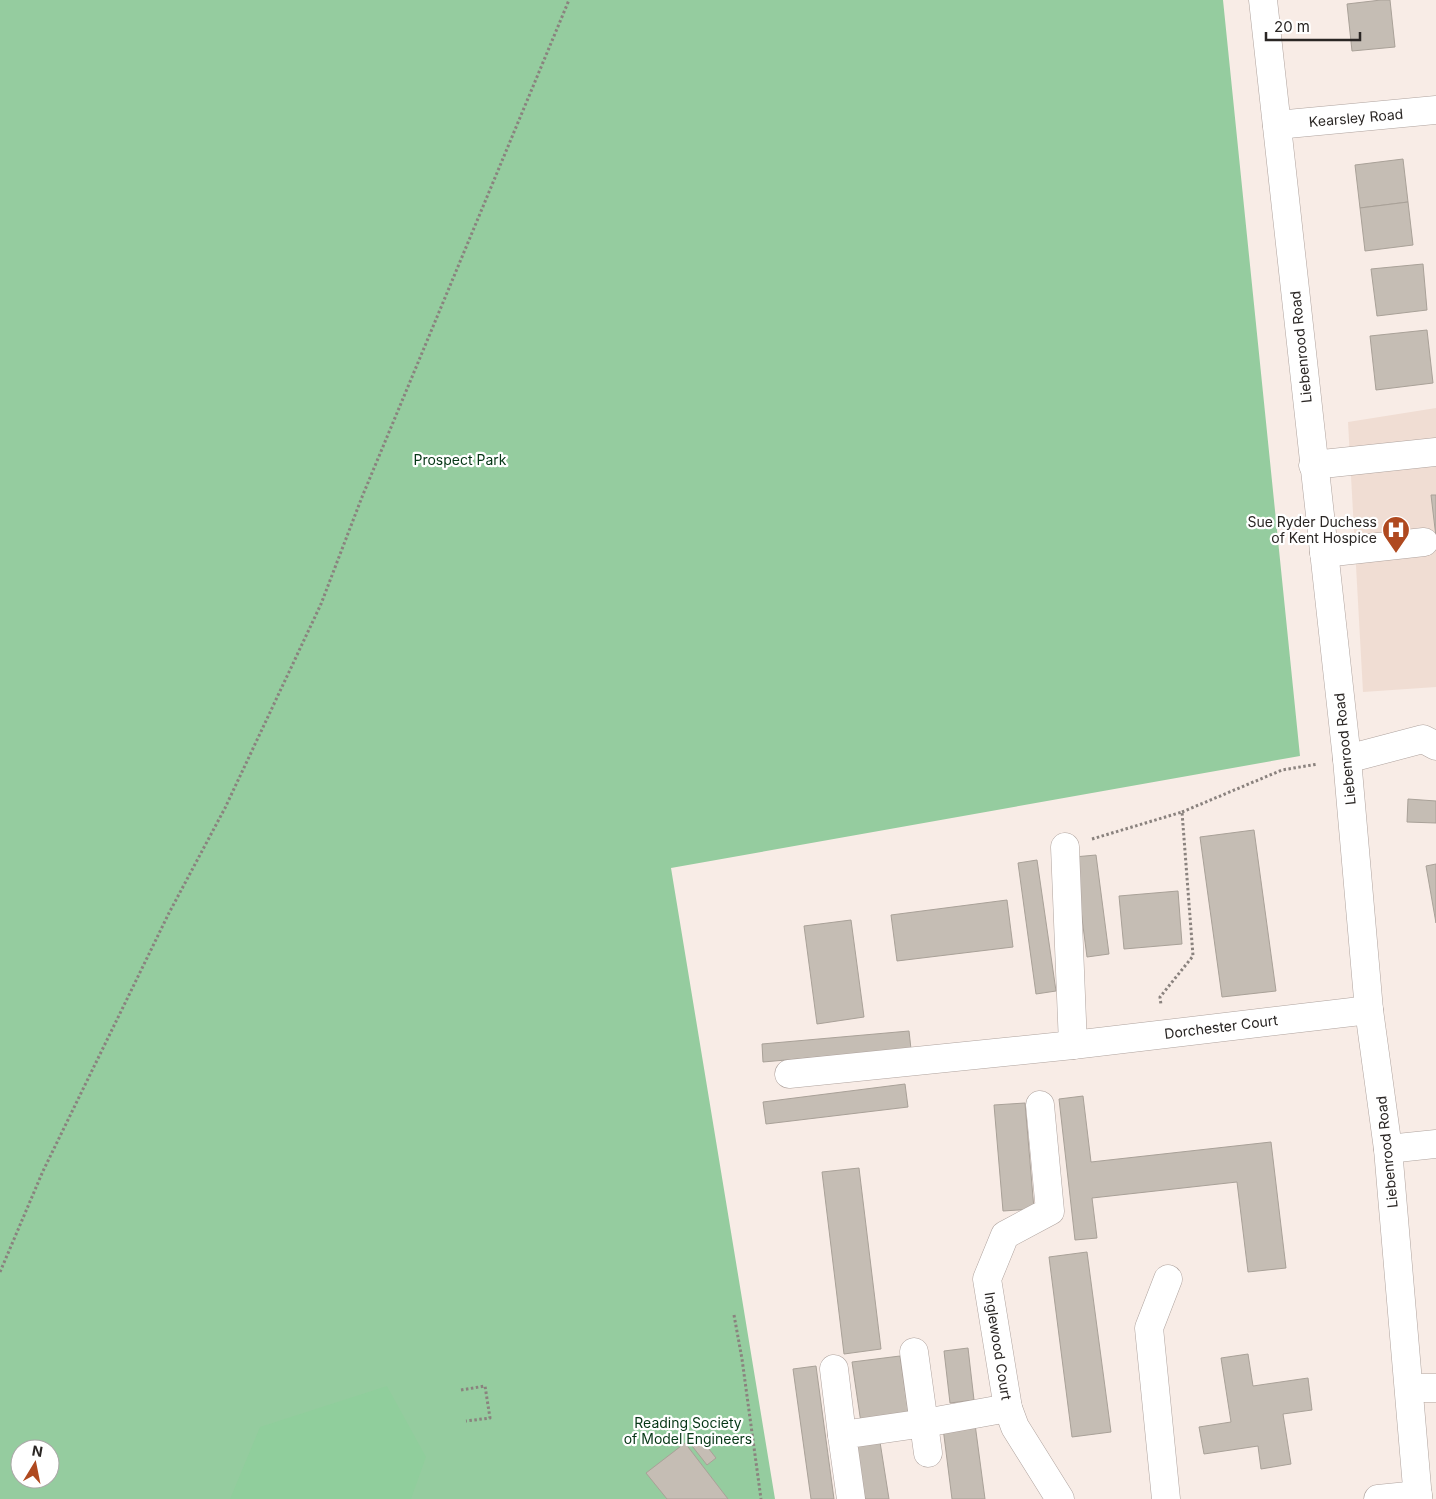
<svg xmlns="http://www.w3.org/2000/svg" width="1436" height="1499" viewBox="0 0 1436 1499" font-family="Inter,sans-serif">
	<rect width="100%" height="100%" fill="#f8ece6"/>
	<!-- built -->
	<path fill="#f0ddd3" d="M1436,408v279l-73,5 -15,-270z"/>
	<!-- green -->
	<path fill="#95cc9f" fill-rule="evenodd" d="M0,0h1223l77,756 -629,112 104,631h-775zM20,1449h30v30h-30z"/>
	<!-- forest -->
	<path fill="#90ce9c" d="M387,1386l39,71 -15,42h-181l30,-72z"/>
	<!-- building -->
	<g fill="#c5bdb4" stroke="#a9a198">
		<path d="M1381,0h9l5,47 -43,4 -5,-47z"/>
		<path d="M1403,159l5,43 -48,6 -5,-43z"/>
		<path d="M1408,202l5,43 -48,6 -5,-43z"/>
		<path d="M1423,264l4,46 -50,6 -6,-47z"/>
		<path d="M1427,330l6,53 -57,7 -6,-54z"/>
		<path d="M1431,495h5v42z"/>
		<path d="M1408,799l28,2v22l-29,-1z"/>
		<path d="M1254,830l22,161 -54,6 -22,-160z"/>
		<path d="M1096,855l13,99 -22,3 -13,-100z"/>
		<path d="M1037,860l19,131 -20,3 -18,-131z"/>
		<path d="M1436,864v59l-10,-57z"/>
		<path d="M1178,891l4,53 -58,5 -5,-53z"/>
		<path d="M1007,900l6,47 -116,14 -6,-46z"/>
		<path d="M851,920l13,97 -47,7 -13,-98z"/>
		<path d="M909,1031l2,18 -148,13 -1,-18z"/>
		<path d="M905,1084l3,23 -142,17 -3,-22z"/>
		<path d="M1083,1096l8,66 180,-20 15,126 -38,4 -11,-90 -145,16 5,40 -22,2 -16,-141z"/>
		<path d="M1025,1103l9,106 -31,2 -9,-106z"/>
		<path d="M859,1168l22,181 -37,5 -22,-182z"/>
		<path d="M1087,1252l24,180 -39,5 -23,-180z"/>
		<path d="M968,1348l6,52 -24,3 -6,-52z"/>
		<path d="M1248,1354l5,32 55,-8 4,32 -29,4 8,50 -30,5 -3,-23 -54,8 -5,-27 32,-5 -10,-64z"/>
		<path d="M900,1356l9,60 -48,7 -9,-61z"/>
		<path d="M816,1366l18,133h-23l-18,-130z"/>
		<path d="M975,1424l10,75h-33l-9,-71z"/>
		<path d="M698,1435l18,23 -9,7 -18,-23z"/>
		<path d="M880,1442l9,57h-24l-9,-54z"/>
		<path d="M685,1443l43,56h-61l-21,-26z"/>
	</g>
	<g fill="none" stroke-linecap="round" stroke-linejoin="round">
		<defs>
			<g id="minor">
				<path d="M1263,0l84,759 22,251 19,139 30,350"/>
				<path d="M1277,125l159,-15"/>
				<path d="M1313,465l123,-13"/>
				<path d="M1324,553l100,-11"/>
				<path d="M1347,759l76,-20 13,7"/>
				<path d="M1065,847l8,198"/>
				<path d="M789,1074l284,-29 296,-35"/>
				<path d="M1040,1105l10,106 -45,24 -18,44 21,129 7,19 45,72"/>
				<path d="M1388,1149l48,-5"/>
				<path d="M914,1352l14,101"/>
				<path d="M834,1369l8,66"/>
				<path d="M1409,1388h27"/>
				<path d="M851,1499l-9,-64 83,-12 83,-15"/>
				<path d="M1166,1499l-17,-171 19,-49"/>
				<path d="M1378,1499l40,-4"/>
			</g>
		</defs>
		<!-- minor casing -->
		<use href="#minor" stroke="#afa39e" stroke-width="29"/>
		<!-- path -->
		<g stroke="#8a827e" stroke-width="3" stroke-dasharray="2.5 2.5" stroke-linecap="butt">
			<path d="M1182,812l100,-42 36,-6"/>
			<path d="M1092,839l90,-27 11,144 -33,41 1,8"/>
			<path d="M0,1272l43,-101 126,-258 56,-105 96,-204 41,-107 207,-497"/>
			<path d="M734,1315l8,44 19,140"/>
			<path d="M461,1390l24,-4 5,32 -24,3"/>
		</g>
		<!-- minor -->
		<use href="#minor" stroke="#fff" stroke-width="28"/>
	</g>
	<!-- icons -->
	<defs>
		<symbol id="hospital-pin" viewBox="-11 -11 22 30"><path d="M0 17L-7.5 6A9.5 9.5 0 1 1 7.5 6Z" fill="#af491f" stroke="#fff"/><path d="M-5-5h3v3.5h4V-5h3V5h-3V1.5h-4V5h-3Z" fill="#fff"/></symbol>
	</defs>
	<g fill-rule="evenodd">
		<use href="#hospital-pin" x="1380" y="514" width="32" height="43"/>
	</g>
	<g text-anchor="middle" stroke-width="4.5" stroke-linejoin="round" paint-order="stroke">
		<!-- street labels -->
		<g font-size="14" fill="#2a2624" stroke="#fff">
			<text transform="translate(1356 118) rotate(-5)" y="5">Kearsley Road</text>
			<text transform="translate(1301 347) rotate(-96)" y="5">Liebenrood Road</text>
			<text transform="translate(1345 749) rotate(-96)" y="5">Liebenrood Road</text>
			<text transform="translate(1221 1027) rotate(-7)" y="5">Dorchester Court</text>
			<text transform="translate(1387 1152) rotate(-96)" y="5">Liebenrood Road</text>
			<text transform="translate(998 1346) rotate(81)" y="5">Inglewood Court</text>
		</g>
		<!-- park labels -->
		<g font-size="14" fill="#063716" stroke="#fff">
			<text x="460" y="465">Prospect Park</text>
			<text x="688" y="1428">Reading Society<tspan x="688" dy="16">of Model Engineers</tspan></text>
		</g>
		<!-- poi labels -->
		<g font-size="14" fill="#2a2624" stroke="#fff" text-anchor="end">
			<text x="1377" y="527">Sue Ryder Duchess<tspan x="1377" dy="16">of Kent Hospice</tspan></text>
		</g>
	</g>
	<!-- north arrow -->
	<g transform="translate(35 1464) rotate(10)"><circle r="24" fill="#ffffff" stroke="#aaa8a7"/>
	<path d="M0-4L9 19L0 12L-9 19Z" fill="#af491f"/>
	<text y="-8" font-size="14" font-weight="bold" text-anchor="middle" fill="#2a2624">N</text>
	</g>
	<!-- scale -->
	<path d="M1266 32v8h94v-8" fill="none" stroke="#2a2624" stroke-width="2.5"/>
	<text x="1274" y="32" font-size="15" fill="#2a2624" stroke="#ffffff" stroke-width="4" paint-order="stroke">20 m</text>
</svg>
